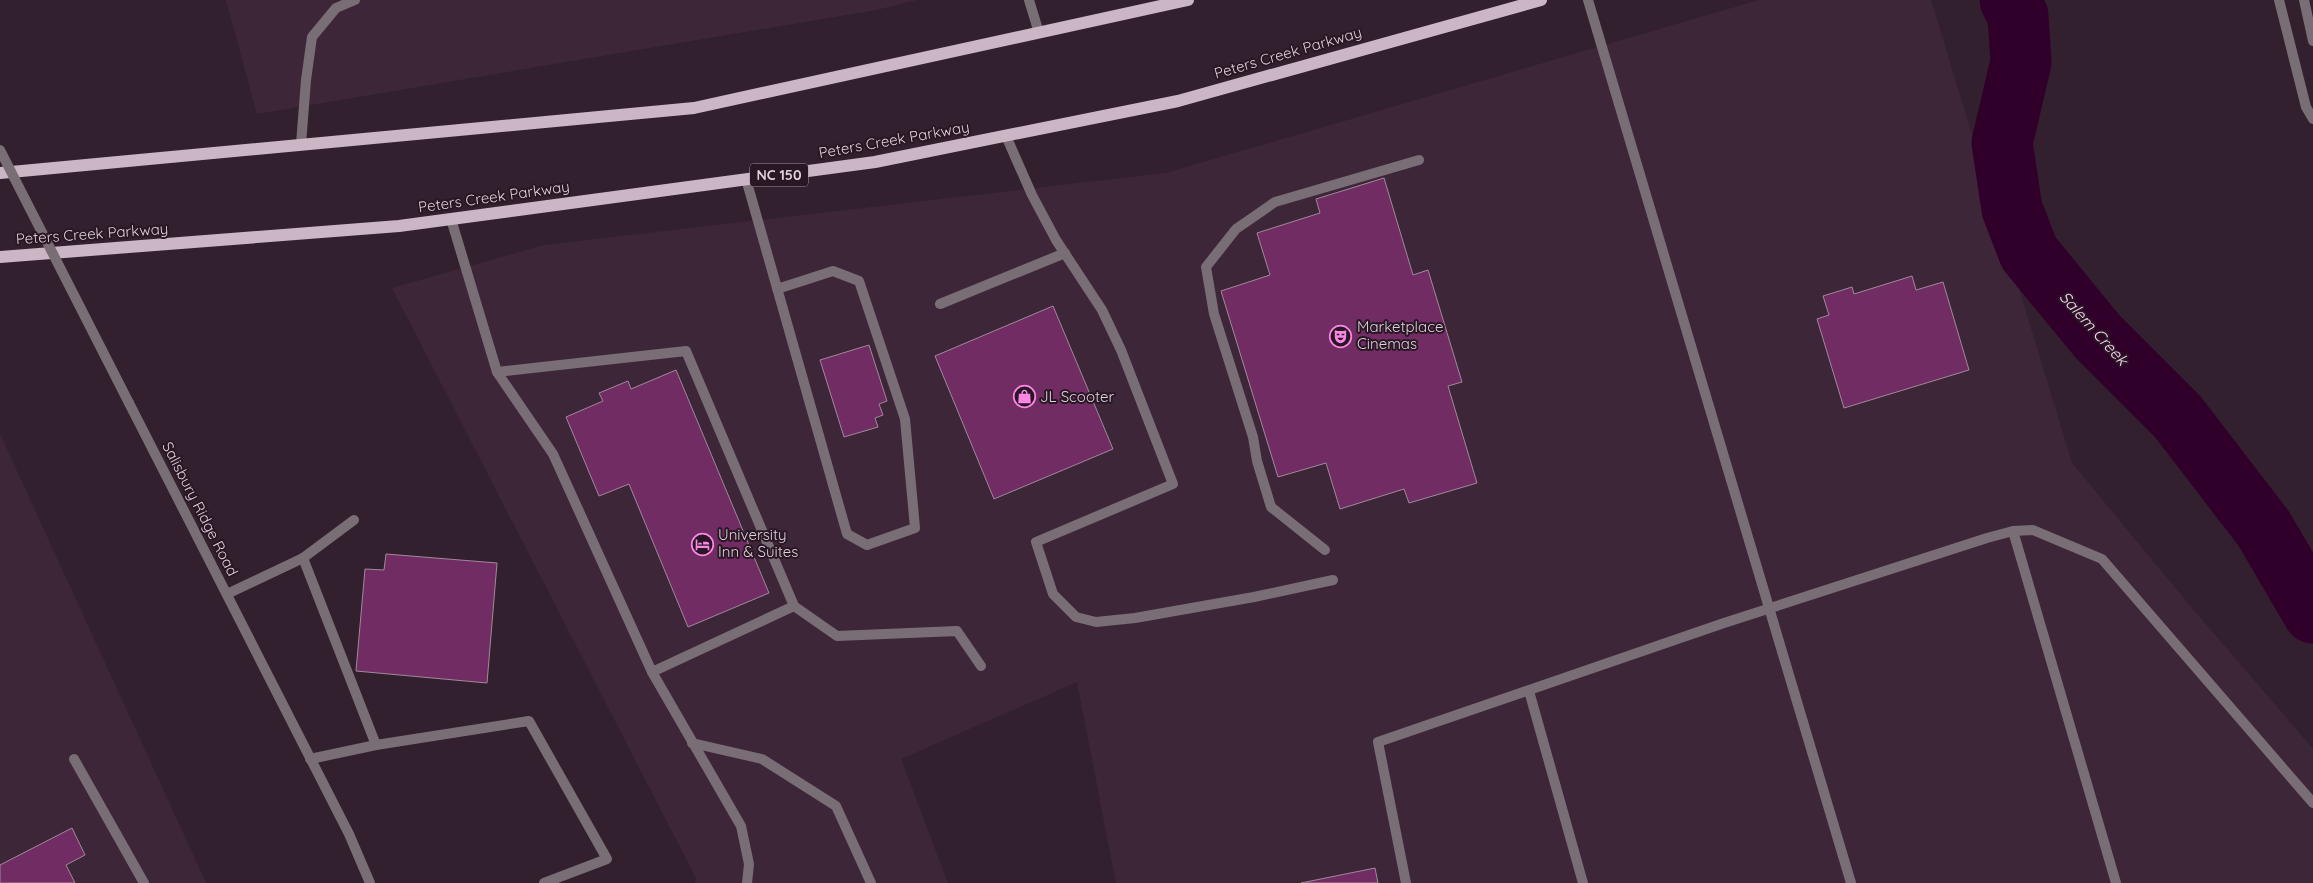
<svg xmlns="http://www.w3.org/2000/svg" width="2313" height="883" viewBox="0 0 2313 883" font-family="Quicksand,sans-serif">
	<rect width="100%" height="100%" fill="#33202e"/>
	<!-- built -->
	<g fill="#3e2639">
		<path d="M226,0h691l-41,10 -619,104z"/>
		<path d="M1759,0h172l141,463 114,138 127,148v134h-1197l-39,-201 -176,77 47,124h-253l2,-3 -305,-592 152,-43 622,-72z"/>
		<path d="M0,434l206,449h-206z"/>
	</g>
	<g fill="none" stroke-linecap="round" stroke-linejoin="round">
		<!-- river -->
		<path stroke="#31002a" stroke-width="61" d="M2010,0l8,16 3,46 -19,81 10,66 17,44 69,84 80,80 86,112 49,84"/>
	</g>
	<!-- building -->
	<g fill="#712c64" stroke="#a0899a">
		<path d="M1384,178l29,97 15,-5 34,112 -14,4 29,97 -68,20 -5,-14 -64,20 -14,-46 -48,14 -57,-186 49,-16 -13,-42 63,-20 -4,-14z"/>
		<path d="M1912,276l4,14 27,-8 26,88 -125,38 -27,-89 12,-4 -6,-19 29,-9 2,7z"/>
		<path d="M1053,306l60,143 -119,50 -59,-143z"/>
		<path d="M869,345l18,56 -8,3 4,11 -8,3 3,9 -34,10 -24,-77z"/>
		<path d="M676,370l93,223 -81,34 -59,-143 -30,12 -33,-79 37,-16 -4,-8 29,-12 3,8z"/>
		<path d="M386,554l111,9 -10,120 -131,-12 9,-102 19,1z"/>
		<path d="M72,828l13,27 -19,10 9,18h-75v-18z"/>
		<path d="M1375,868l3,15h-77z"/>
	</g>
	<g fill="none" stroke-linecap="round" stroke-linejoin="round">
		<!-- service -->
		<g stroke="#796e76" stroke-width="10">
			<path d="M1029,0l10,33"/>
			<path d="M1588,0l263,883"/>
			<path d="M2279,0l27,107 7,12"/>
			<path d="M2304,0l9,41"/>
			<path d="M1006,136l26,59 24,45 46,70 19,40 52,134 -137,58 17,52 23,23 20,5 39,-4 119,-21 79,-17"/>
			<path d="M301,144l5,-64 6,-43 24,-29 19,-8"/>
			<path d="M746,179l101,355 20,11 48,-17 -10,-109 -46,-138 -26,-10 -56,18"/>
			<path d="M451,219l46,153 56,82 99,218 142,-66"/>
			<path d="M940,304l125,-51"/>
			<path d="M497,372l189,-21 108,255 43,30 120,-5 24,35"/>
			<path d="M2013,531l103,352"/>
			<path d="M1325,550l-54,-43 -14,-46 -4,-24 -39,-123 -8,-47 30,-38 39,-27 144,-42"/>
			<path d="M303,558l73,187"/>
			<path d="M227,594l76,-36 51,-38"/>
			<path d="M652,672l89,154 8,38 -2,19"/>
			<path d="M1529,691l54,192"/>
			<path d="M692,743l70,16 74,47 35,77"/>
			<path d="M74,759l70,124"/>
			<path d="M310,759l66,-14 153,-24 78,138 -63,24"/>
			<path d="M1406,883l-28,-141 346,-119 263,-85 26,-7 20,-1 69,29 211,244"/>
		</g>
		<!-- tertiary -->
		<path stroke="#796e76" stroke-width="10" d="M129,403l220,431 21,49"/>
		<!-- primary -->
		<g stroke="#cbb6c5" stroke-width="12">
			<path d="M0,173l694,-65 494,-108"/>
			<path d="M0,257l399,-31 476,-64 303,-61 363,-101"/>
		</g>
		<!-- tertiary-bridge -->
		<path stroke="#796e76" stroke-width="10" d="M0,150l129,253"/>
	</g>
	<!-- icons -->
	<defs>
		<symbol id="theatre-ring" viewBox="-11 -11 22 22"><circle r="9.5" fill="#291725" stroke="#fc86e4" stroke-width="1.5"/><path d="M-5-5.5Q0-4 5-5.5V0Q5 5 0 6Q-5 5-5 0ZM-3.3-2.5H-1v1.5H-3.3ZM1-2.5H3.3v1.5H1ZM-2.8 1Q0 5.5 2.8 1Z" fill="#fc86e4"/></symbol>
		<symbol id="shop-ring" viewBox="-11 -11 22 22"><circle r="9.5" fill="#291725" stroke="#fc86e4" stroke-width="1.5"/><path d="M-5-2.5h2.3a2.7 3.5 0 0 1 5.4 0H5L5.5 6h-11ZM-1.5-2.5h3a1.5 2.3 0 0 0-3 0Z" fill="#fc86e4"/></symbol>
		<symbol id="hotel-ring" viewBox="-11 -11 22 22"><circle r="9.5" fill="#291725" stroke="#fc86e4" stroke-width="1.5"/><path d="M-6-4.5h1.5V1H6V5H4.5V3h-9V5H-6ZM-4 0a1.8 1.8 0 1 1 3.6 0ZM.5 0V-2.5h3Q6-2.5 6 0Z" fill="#fc86e4"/></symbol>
	</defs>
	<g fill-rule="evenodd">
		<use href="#theatre-ring" x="1328" y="324" width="25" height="25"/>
		<use href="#shop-ring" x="1012" y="384" width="25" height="25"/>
		<use href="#hotel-ring" x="690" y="532" width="25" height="25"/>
	</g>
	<g text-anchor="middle" stroke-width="4" stroke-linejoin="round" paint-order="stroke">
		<!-- shield labels -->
		<rect fill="#291725" stroke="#a899a4" stroke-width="1" x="750" y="163.5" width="58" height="23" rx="4"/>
		<g font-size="14" font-weight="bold" fill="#ded1da">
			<text x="779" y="180">NC 150</text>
		</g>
		<!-- street labels -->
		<g font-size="15" fill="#ded1da" stroke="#291725">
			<text transform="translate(1288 53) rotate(-16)" y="5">Peters Creek Parkway</text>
			<text transform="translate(894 140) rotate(-10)" y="5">Peters Creek Parkway</text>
			<text transform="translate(494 197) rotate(-8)" y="5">Peters Creek Parkway</text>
			<text transform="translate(92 234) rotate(-4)" y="5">Peters Creek Parkway</text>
			<text transform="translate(200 509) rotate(63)" y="5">Salisbury Ridge Road</text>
		</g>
		<!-- poi labels -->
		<g font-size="15" fill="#ded1da" stroke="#291725" text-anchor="start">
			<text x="1357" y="332">Marketplace<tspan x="1357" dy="17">Cinemas</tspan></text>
			<text x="1040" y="402">JL Scooter</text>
			<text x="718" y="540">University<tspan x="718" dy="17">Inn &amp; Suites</tspan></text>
		</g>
		<!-- water labels -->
		<g font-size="16" font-style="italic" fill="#fbd2f1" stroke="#291725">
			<text transform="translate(2094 328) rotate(48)" y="6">Salem Creek</text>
		</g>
	</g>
</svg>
